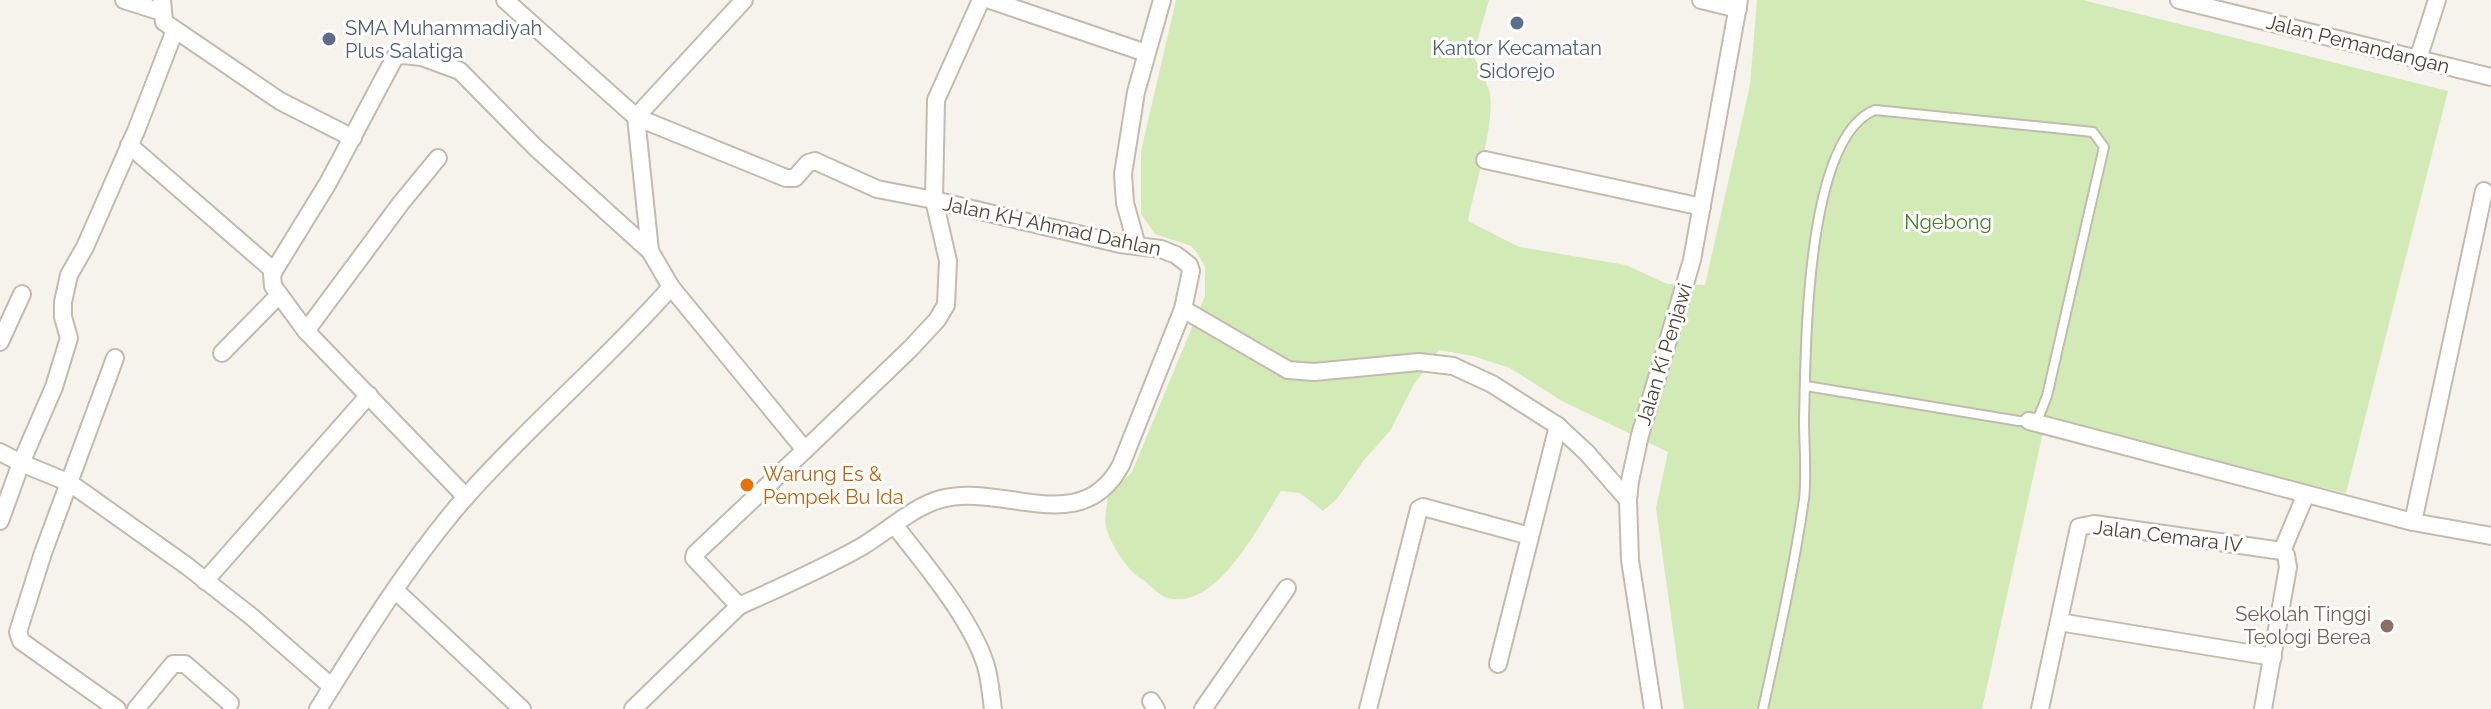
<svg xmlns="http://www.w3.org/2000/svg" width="2491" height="709" viewBox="0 0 2491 709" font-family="Raleway,sans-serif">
	<rect width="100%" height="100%" fill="#f6f3ec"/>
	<!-- green -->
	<path fill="#d2eab5" d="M1176,0h313l-16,55c5,11 12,23 16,35 8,28 -15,99 -21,131l51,26 107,18 41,19 38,1 45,-200 7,-85h326l365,91 -102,402 -301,-70 -63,286h-298l-28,-201 12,-56 -106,-51 -52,-33 -37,-12 -34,-6 -26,36 -23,45 -26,29 -27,39 -14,12 -23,-18 -19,-2c-22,34 -66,124 -116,106 -9,-4 -16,-14 -25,-19 -15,-11 -29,-33 -34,-51 -2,-9 1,-22 2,-31l24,-24 73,-176v-29l-8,-14 -6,-7 -36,-12 -14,-20v-63z"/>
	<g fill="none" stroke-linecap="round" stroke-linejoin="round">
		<defs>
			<path id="lane" d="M1763,709c15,-69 31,-140 41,-210 3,-26 0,-53 0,-79 2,-67 0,-282 71,-310l218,22 11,15 -57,249 -8,20 -10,5h-10l-213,-35"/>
			<g id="street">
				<path d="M124,0l38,12"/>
				<path d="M162,0l2,22 116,79 73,37"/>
				<path d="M505,0l131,117 150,61h9l13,-15 7,-2 62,28 57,11 186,44 41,5 15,6 13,10 2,6 -8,38 -62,156c-40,75 -118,17 -180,34 -29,8 -54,33 -80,48 -39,22 -80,40 -122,59l-45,-48 1,-4 110,-104"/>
				<path d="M990,0l156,53"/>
				<path d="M1701,0l37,9"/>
				<path d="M2179,0l312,77"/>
				<path d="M2418,59l19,-59"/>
				<path d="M129,145l145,126"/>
				<path d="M1485,160l217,47"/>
				<path d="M1137,246l-12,-43 -2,-29 13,-82 26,-92"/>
				<path d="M671,287l134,163 105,-101 27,-29 9,-15 2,-44 -14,-61 2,-100 45,-100"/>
				<path d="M1183,309l105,61 26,2 105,-10 34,4 39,18 66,42 29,27 41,47"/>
				<path d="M306,331l95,-128 37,-45"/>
				<path d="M0,342l22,-48"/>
				<path d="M222,353l57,-58"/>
				<path d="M115,358l-72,195 -25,79 3,9 96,68"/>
				<path d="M2029,421l384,101 78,14"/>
				<path d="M0,452l21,11 33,-76 15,-49 -6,-21v-15l6,-27 16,-28 51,-116 39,-101"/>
				<path d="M466,497l-160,-166 -33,-45 -1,-12 56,-91 67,-126 8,-2 19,2 38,14 75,76 115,104"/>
				<path d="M0,521l21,-58 49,20 117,83 65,51 80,70"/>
				<path d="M2413,522l71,-331"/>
				<path d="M895,526c30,38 77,94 91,140 4,14 5,29 7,43"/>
				<path d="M2282,551l24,-57"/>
				<path d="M205,581l164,-186"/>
				<path d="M395,590l127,119"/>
				<path d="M2059,622l214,35"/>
				<path d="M1498,664l60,-238"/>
				<path d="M1151,701l5,8"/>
				<path d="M136,709l37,-45h12l45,39"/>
				<path d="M318,709c45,-72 90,-145 145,-209 66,-75 143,-139 208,-213l-21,-36 -14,-134 108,-117"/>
				<path d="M633,709l106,-103"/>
				<path d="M1203,709l84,-121"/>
				<path d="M1368,709l51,-200 4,-2 107,29"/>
				<path d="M1653,709l-23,-149 -2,-60 2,-19 10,-46 52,-175 47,-260"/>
				<path d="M2040,709l39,-182 15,-3 188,27"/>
				<path d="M2263,709l25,-142 -2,-12 -4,-4"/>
			</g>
		</defs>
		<!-- lane casing -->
		<use href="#lane" stroke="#c2bbae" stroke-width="12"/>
		<!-- street casing -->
		<use href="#street" stroke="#c2bbae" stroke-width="20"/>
		<!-- lane -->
		<use href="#lane" stroke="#fff" stroke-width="8"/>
		<!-- street -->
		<use href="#street" stroke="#fff" stroke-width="16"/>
	</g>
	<!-- markers -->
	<g fill="#5c6f8a" stroke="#fff" stroke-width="3">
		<circle cx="1517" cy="23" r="8"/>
		<circle cx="329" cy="39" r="8"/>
	</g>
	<circle fill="#e8710a" stroke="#fff" stroke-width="3" cx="747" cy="485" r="8"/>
	<circle fill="#8d6e63" stroke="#fff" stroke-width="3" cx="2387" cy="626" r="8"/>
	<g text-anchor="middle" stroke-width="6" stroke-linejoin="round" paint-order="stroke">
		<!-- service labels -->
		<g font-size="20" fill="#4e5e75" stroke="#fff" text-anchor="start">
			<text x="345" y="35">SMA Muhammadiyah<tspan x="345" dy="23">Plus Salatiga</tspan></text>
			<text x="1517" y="55" text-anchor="middle">Kantor Kecamatan<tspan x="1517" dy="23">Sidorejo</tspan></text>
		</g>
		<!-- street labels -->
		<g font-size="20" fill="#4b4439" stroke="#fff">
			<text transform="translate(2358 44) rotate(14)" y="7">Jalan Pemandangan</text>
			<text transform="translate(1052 226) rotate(12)" y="7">Jalan KH Ahmad Dahlan</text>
			<text transform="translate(1664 354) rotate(-73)" y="7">Jalan Ki Penjawi</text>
			<text transform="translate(2168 536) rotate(7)" y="7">Jalan Cemara IV</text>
		</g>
		<!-- park labels -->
		<g font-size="20" fill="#4a7f2a" stroke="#fff">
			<text x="1948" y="229">Ngebong</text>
		</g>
		<!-- food labels -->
		<g font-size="20" fill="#c56008" stroke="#fff" text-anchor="start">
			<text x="763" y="481">Warung Es &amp;<tspan x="763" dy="23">Pempek Bu Ida</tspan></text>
		</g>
		<!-- education labels -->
		<g font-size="20" fill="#785e54" stroke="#fff" text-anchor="end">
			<text x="2371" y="621">Sekolah Tinggi<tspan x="2371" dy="23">Teologi Berea</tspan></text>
		</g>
	</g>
</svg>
